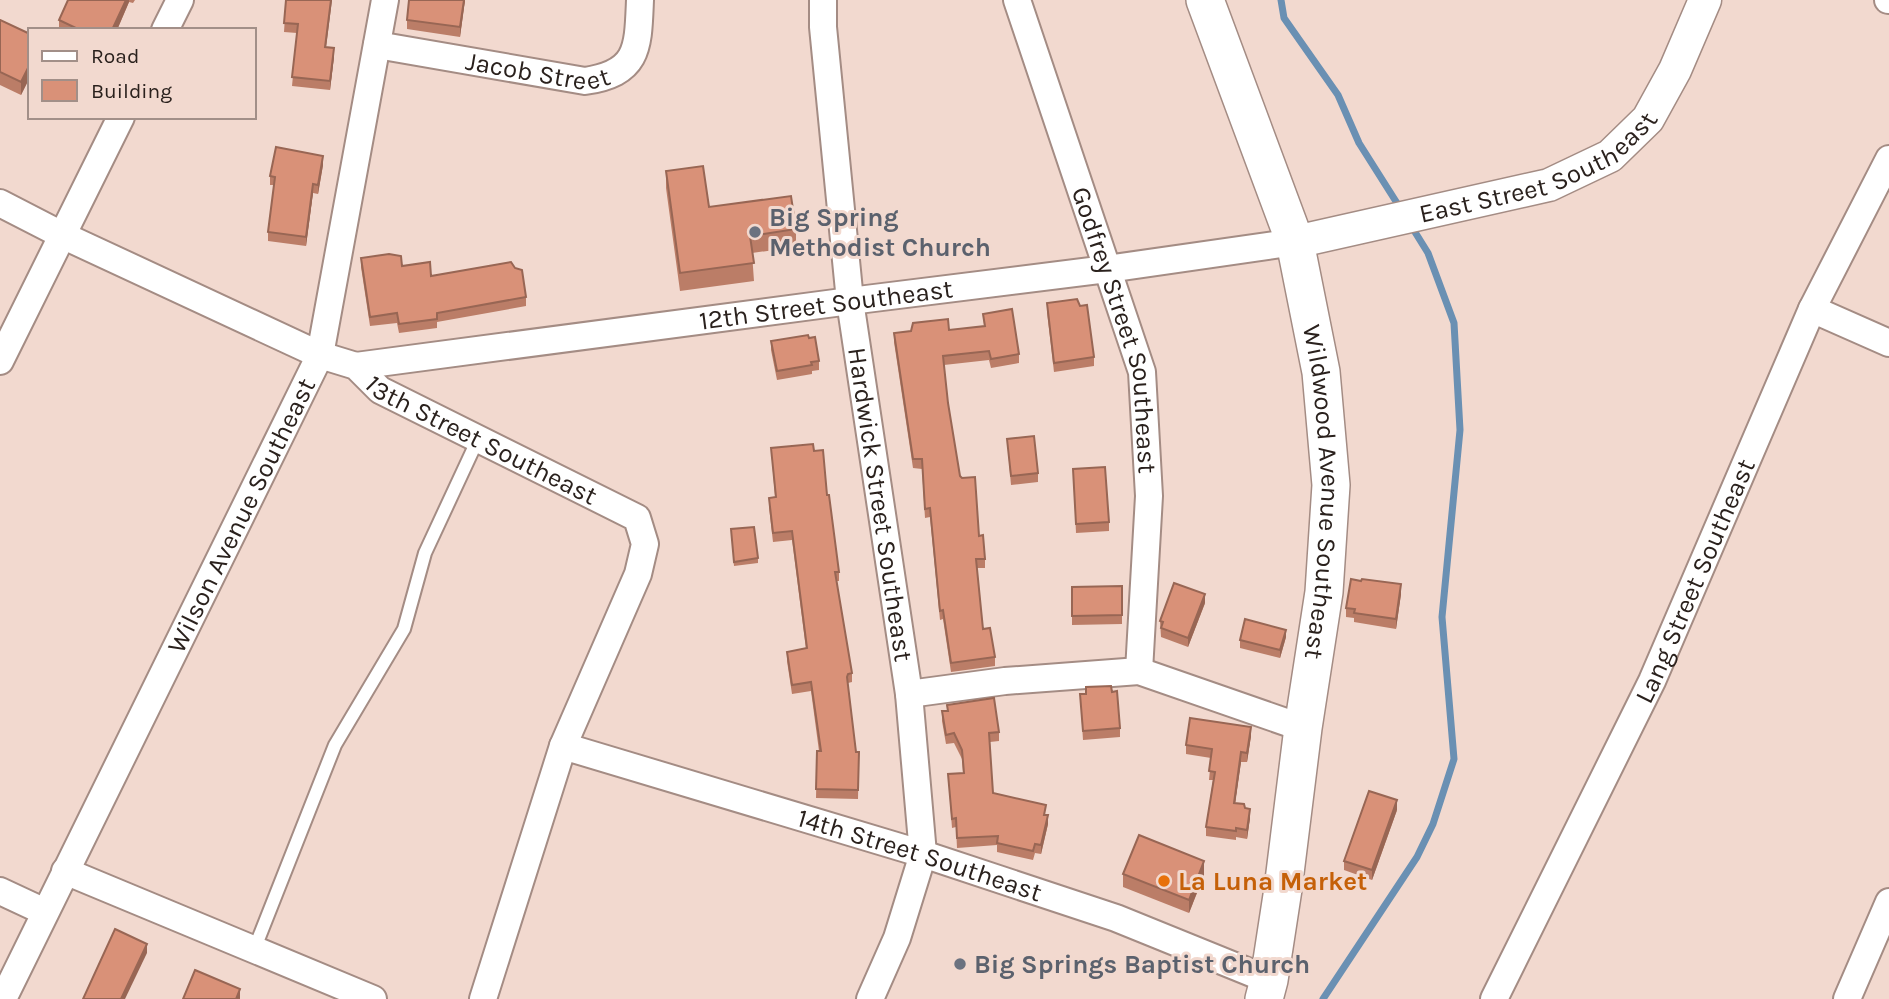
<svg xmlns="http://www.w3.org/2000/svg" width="1889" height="999" viewBox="0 0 1889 999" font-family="Karla,sans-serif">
	<rect width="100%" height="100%" fill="#f2d9cf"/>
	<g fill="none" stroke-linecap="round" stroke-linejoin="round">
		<!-- stream -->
		<g stroke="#6a90b3" stroke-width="7">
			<path d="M1281,0l3,18 54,77 21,48 43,68"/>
			<path d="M1323,999l94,-142 16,-33 21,-65 -12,-142 18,-187 -6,-107 -26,-70 -18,-29"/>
		</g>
		<defs>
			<path id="service" d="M254,950l81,-205 69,-116 21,-76 53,-114"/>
			<g id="minor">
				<path id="s1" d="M823,0v27l27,274 59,393 14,160 -26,84 -27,61"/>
				<path id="s2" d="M1017,0l125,372 7,124 -10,175"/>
				<path d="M1888,0h1"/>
				<path d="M165,30l15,-30"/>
				<path id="s3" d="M377,45l208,36c54,-8 53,-33 55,-81"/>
				<path id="s4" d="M0,203l62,32 258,120 36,11 24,24 257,128 8,26 -7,30 -75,172 -80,253"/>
				<path d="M1812,309l77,34"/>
				<path d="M0,361l121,-244"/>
				<path id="s5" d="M356,366l494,-65 257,-32 188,-27"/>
				<path d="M909,694l96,-13 134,-10 164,57"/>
				<path id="s6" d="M563,746l360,108 193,64 153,62"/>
				<path d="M65,871l308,128"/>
				<path d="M0,891l45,21"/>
				<path id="s7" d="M3,999l317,-644 65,-355"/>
				<path id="s8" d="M1494,999l158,-318 160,-372 77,-150"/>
				<path d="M1847,999l42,-97"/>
			</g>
			<g id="tertiary">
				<path id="s9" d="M1295,242l254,-57 61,-29 38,-37 27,-49 30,-70"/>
			</g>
			<g id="secondary">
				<path id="s10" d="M1205,0l90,242 26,130 10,113 -7,107 -21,136 -20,161 -14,91 -5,19"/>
			</g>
		</defs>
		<!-- service casing -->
		<use href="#service" stroke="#a48c84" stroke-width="16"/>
		<!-- minor casing -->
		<use href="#minor" stroke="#a48c84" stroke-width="30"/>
		<!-- tertiary casing -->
		<use href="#tertiary" stroke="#a48c84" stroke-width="35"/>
		<!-- secondary casing -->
		<use href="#secondary" stroke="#a48c84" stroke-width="40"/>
		<!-- service -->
		<use href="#service" stroke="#fff" stroke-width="12"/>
		<!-- minor -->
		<use href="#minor" stroke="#fff" stroke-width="26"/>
		<!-- tertiary -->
		<use href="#tertiary" stroke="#fff" stroke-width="32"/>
		<!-- secondary -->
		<use href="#secondary" stroke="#fff" stroke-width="37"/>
	</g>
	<!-- wall -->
	<g fill="#bb7d67">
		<path d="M68,0h67l-2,3 -4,-1 -12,28h-57l-1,-1v-9z"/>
		<path d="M286,0l48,57 -4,33 -38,-4 5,-53 -13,-1z"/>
		<path d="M465,0l-5,37 -53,-8v-9z"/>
		<path d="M0,20l30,14v43l-9,18 -21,-10z"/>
		<path d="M323,165l-5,29 -5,-1 -7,53 -38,-5v-9l6,-47h-4v-9z"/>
		<path d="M666,171l43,36 87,22v18l-44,6 2,28 -74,10 -14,-103z"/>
		<path d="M361,258l70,18 95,21v9l-89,16v6l-38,5 -2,-10 -27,3 -9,-59z"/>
		<path d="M1047,303l47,54v9l-40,6 -7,-60z"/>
		<path d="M983,314l36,40v9l-28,5 -2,-8 -45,5 4,38 12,73 19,60 6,23v9h-8l6,61 12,28v9l-44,6 -8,-53 -3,1 -10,-103 -5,1 -3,-49 -9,-1 -19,-126v-9l55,-3 35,-4z"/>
		<path d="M809,338l10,23v9l-7,1v3l-35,6 -6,-30v-9z"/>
		<path d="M1007,439l31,34v9l-27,3z"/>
		<path d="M771,448l43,3 13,44 12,77v9h-3l16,92v9l-4,1 8,69h3l-1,47 -42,-1 1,-47h2l-8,-60 -19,3 -5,-33v-9l19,-3 -14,-109 -19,2 -4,-35v-9l6,-1z"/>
		<path d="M1073,469l36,53v9l-33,2z"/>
		<path d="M731,529l27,29v5l-24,3z"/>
		<path d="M1122,586v38l-50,1v-38z"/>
		<path d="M1401,594l-5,35 -42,-7v-4l-8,-1v-9z"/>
		<path d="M1205,603l-17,44 -27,-10 -1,-16z"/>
		<path d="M1286,637l-6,21 -40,-10v-8z"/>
		<path d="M1086,687l26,5 8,36v9l-37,3 -3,-46h6z"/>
		<path d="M947,705l52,27v9l-9,1 3,51 53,22 2,9 -7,30 -6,-1 -2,7 -36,-8v-7l-40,3 -1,-21 -4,1 -4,-54 15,-1 -1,-14 -8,-16 -8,1 -4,-23v-10h5z"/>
		<path d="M1251,736l-4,26h-6l-6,41 15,15 -3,21 -11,-2v3l-30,-4v-9l7,-47h-4l2,-22 -25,-4v-9z"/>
		<path d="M1397,810l-25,70 -28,-10v-9z"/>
		<path d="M1123,874l81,1 -15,38 -66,-26z"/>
	</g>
	<!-- shaded-wall -->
	<g fill="#986654">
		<path d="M126,0h3v2l-12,28h-5z"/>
		<path d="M331,0h1l-7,56v-9z"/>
		<path d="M464,0h1l-5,37v-10z"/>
		<path d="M334,48v9l-4,33v-9z"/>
		<path d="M30,64v13l-9,18v-13z"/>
		<path d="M323,156v9l-5,29v-9z"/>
		<path d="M313,184v9l-7,53v-9z"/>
		<path d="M1401,584v10l-5,35v-10z"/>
		<path d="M1205,594v9l-17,44v-9z"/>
		<path d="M1286,630v7l-6,21v-8z"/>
		<path d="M1251,727v9l-4,26v-9z"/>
		<path d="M1241,752v10l-7,50v-9z"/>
		<path d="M1397,800v10l-25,70v-10z"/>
		<path d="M1250,809v9l-3,21v-9z"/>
		<path d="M1048,815v9l-7,30v-9z"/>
		<path d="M1204,861v14l-15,38v-13z"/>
		<path d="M147,944v9l-22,46h-4z"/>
		<path d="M240,989v10h-4z"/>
	</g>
	<!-- building -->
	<g fill="#d99178" stroke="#986654" stroke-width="2">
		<path d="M68,0h58l-14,30h-32l-21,-10z"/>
		<path d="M286,0h45l-6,47 9,1 -4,33 -38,-4 6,-53 -14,-1z"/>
		<path d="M409,0h55l-4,27 -53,-7z"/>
		<path d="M0,20l30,14v30l-9,18 -21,-10z"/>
		<path d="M276,147l47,9 -5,29 -5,-1 -7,53 -38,-5 7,-55 -5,-1z"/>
		<path d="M703,166l6,41 82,-11 5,33 -46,7 4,27 -74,10 -14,-102z"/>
		<path d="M389,254l12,2 1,10 28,-4 1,14 80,-14 4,6 7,2 4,27 -89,16v6l-38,5 -2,-11 -27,4 -9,-59z"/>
		<path d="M1077,299l3,7 7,-1 7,52 -40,6 -7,-60z"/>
		<path d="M1012,309l7,45 -28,5 -2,-8 -46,5 5,47 12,73 2,2 13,-1 4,59 4,-1 2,24h-9l7,70 7,-1 5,29 -44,6 -8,-53 -3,1 -10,-103 -5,1 -3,-50h-9l-19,-126 17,-2 2,-8 35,-4 1,11 36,-4 -2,-12z"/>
		<path d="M808,335l1,3 6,-1 4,24 -8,1 1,3 -35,6 -6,-30z"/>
		<path d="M1034,436l4,37 -27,3 -4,-37z"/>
		<path d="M813,444l1,7 9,-1 4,45h2l10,77h-4l17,101 -4,1 -1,3 9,75h3l-1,38 -42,-1 1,-38h4l-10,-69 -19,3 -5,-33 20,-4 -15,-117 -19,2 -4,-35 7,-1 -5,-49z"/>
		<path d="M1105,467l4,55 -33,2 -3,-55z"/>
		<path d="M754,527l4,31 -24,4 -3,-33z"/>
		<path d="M1351,579l10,2 1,-2 39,5 -5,35 -42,-6 1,-4 -9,-1z"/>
		<path d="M1174,583l31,11 -17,44 -27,-10 2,-6 -3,-1z"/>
		<path d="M1122,586v29l-50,1v-29z"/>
		<path d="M1245,619l41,11 -6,20 -40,-10z"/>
		<path d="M1111,686l1,6 5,-1 3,37 -37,3 -3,-37h6v-7z"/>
		<path d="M994,698l5,34 -10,1 4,60 53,12 -2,10h4l-7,30 -6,-1 -2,7 -36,-8 1,-7 -41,2 -1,-20 -4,1 -4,-45 16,-1 -2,-23 -8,-17 -8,2 -4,-24h6l-1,-6z"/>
		<path d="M1190,718l61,9 -4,26 -6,-1 -7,51 10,1 1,4 5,1 -3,21 -11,-2v3l-30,-4 9,-55 -6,-1 3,-22 -26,-4z"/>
		<path d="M1369,791l28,9 -25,70 -28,-9z"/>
		<path d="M1139,835l65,26 -15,39 -66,-26z"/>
		<path d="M115,929l32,15 -26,55h-38z"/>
		<path d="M195,970l45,19 -4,10h-53z"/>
	</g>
	<!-- markers -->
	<g fill="#6b7280" stroke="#f2d9cf" stroke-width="2.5">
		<circle cx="755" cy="232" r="7"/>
		<circle cx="960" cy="964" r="7"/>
	</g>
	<circle fill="#e8710a" stroke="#f2d9cf" stroke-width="2.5" cx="1164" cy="881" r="7"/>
	<g text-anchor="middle" stroke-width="6" stroke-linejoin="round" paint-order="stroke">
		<!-- street labels -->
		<g font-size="26" fill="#2a211d" stroke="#f2d9cf">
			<text dy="9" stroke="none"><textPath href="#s3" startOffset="163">Jacob Street</textPath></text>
			<text dy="9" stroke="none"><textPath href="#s9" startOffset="257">East Street Southeast</textPath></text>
			<text dy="9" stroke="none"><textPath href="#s5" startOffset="474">12th Street Southeast</textPath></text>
			<text dy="9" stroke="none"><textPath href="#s2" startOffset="346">Godfrey Street Southeast</textPath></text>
			<text dy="9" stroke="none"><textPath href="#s4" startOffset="539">13th Street Southeast</textPath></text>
			<text dy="9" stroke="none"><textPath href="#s10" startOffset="511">Wildwood Avenue Southeast</textPath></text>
			<text dy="9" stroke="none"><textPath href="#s1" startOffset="508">Hardwick Street Southeast</textPath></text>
			<text dy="9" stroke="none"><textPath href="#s7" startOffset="539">Wilson Avenue Southeast</textPath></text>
			<text dy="9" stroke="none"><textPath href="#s8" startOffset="464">Lang Street Southeast</textPath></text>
			<text dy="9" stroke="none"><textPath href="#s6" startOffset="373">14th Street Southeast</textPath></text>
		</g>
		<!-- worship labels -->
		<g font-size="26" font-weight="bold" fill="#5b616d" stroke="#f2d9cf" text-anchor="start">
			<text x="769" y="226">Big Spring<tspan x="769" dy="30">Methodist Church</tspan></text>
			<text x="974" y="973">Big Springs Baptist Church</text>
		</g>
		<!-- food labels -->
		<g font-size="26" font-weight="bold" fill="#c56008" stroke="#f2d9cf" text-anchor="start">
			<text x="1178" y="890">La Luna Market</text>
		</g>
	</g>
	<!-- legend -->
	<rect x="28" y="28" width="228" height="91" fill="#f2d9cf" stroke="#a28f88" stroke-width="2"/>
	<rect x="42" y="51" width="35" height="10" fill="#ffffff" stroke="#a28f88" stroke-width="2"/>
	<text x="91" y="63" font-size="21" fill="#2a211d">Road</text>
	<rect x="42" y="80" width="35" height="21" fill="#d99178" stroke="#a28f88" stroke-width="2"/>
	<text x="91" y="98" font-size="21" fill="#2a211d">Building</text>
</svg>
